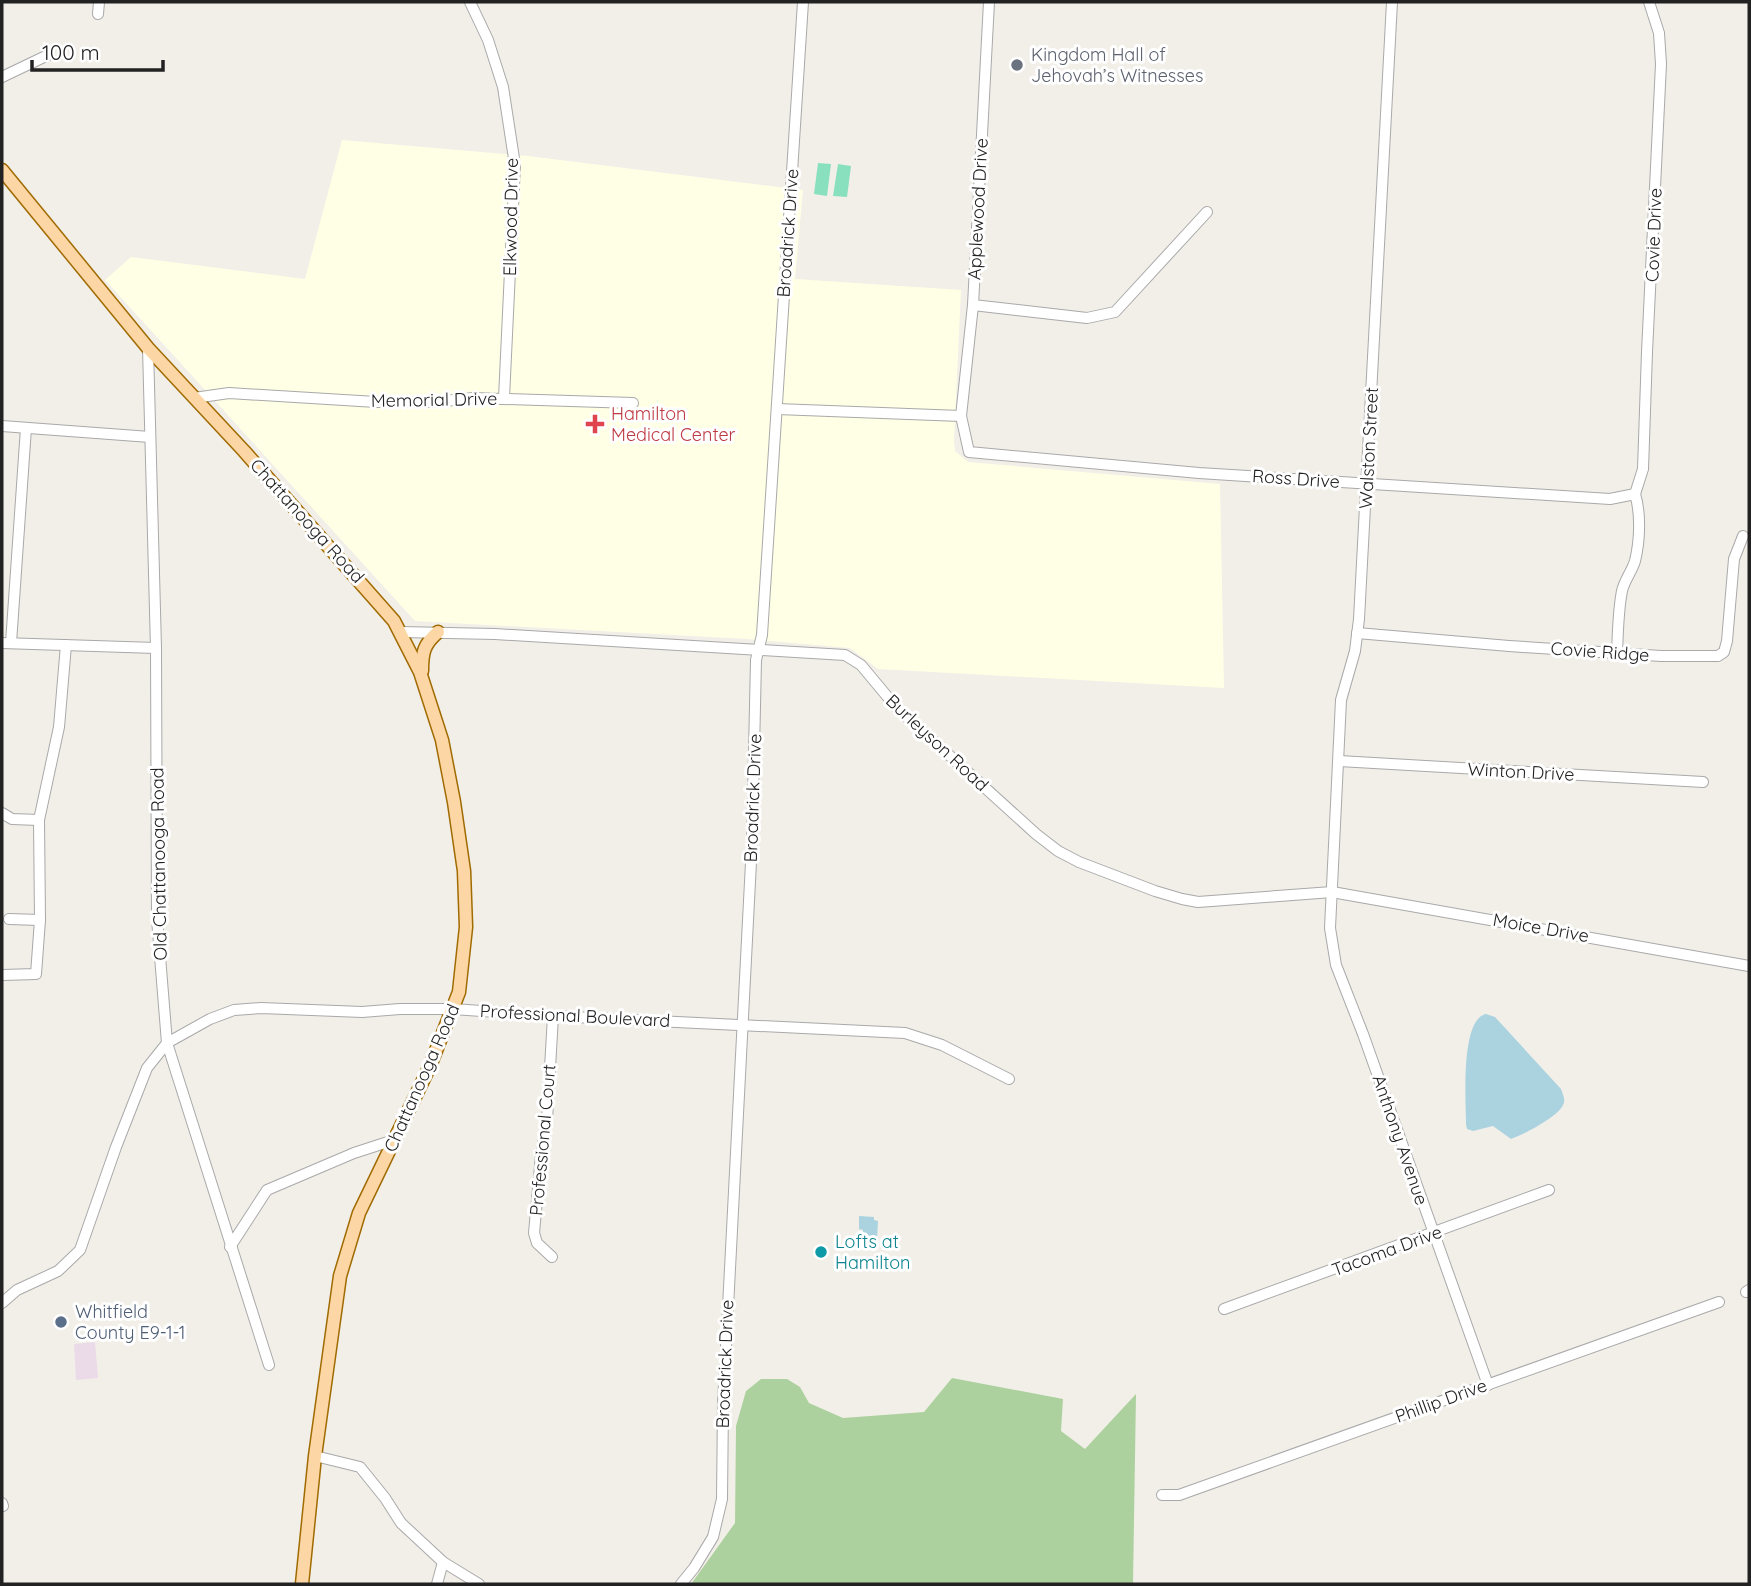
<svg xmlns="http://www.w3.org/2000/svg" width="1751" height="1586" viewBox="0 0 1751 1586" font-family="Quicksand,sans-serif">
	<rect width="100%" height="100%" fill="#f2efe9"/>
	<!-- industrial -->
	<path fill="#ebdbe8" d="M95,1342l3,36 -22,2 -2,-36z"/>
	<!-- education -->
	<path fill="#ffffe5" d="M342,140l186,16 275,34 -8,89 166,11 -7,151 1,10 13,11 252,22 4,204 -346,-19 -28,-21 -103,-9 -332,-18 -310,-341 26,-23 174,22z"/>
	<!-- forest -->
	<path fill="#add19e" d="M952,1378l111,21 -2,32 24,18 51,-55 -3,190h-442l44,-61 1,-97 10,-35 15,-12h26l13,8 9,16 34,15 81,-6z"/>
	<!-- pitch -->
	<g fill="#88e0be">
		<path d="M818,163l13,1 -4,32 -13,-2z"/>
		<path d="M838,164l13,2 -4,31 -14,-1z"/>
	</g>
	<!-- water -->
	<g fill="#aad3df">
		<path d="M1486,1014l9,3 66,72c2,6 5,11 2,16 -4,11 -40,30 -52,34l-18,-13 -20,5 -6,-2 -1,-5c0,-22 -6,-105 20,-110z"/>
		<path d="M859,1216l15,1v3l4,1 -1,18 -16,2 2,-11 -4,-1z"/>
	</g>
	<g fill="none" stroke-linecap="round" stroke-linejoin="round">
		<defs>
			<g id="minor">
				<path d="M470,2l18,38 15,47 12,78 -11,233"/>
				<path d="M989,2l-16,303 -12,111 8,36 230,21 411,26 25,-5 8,-25 4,-117 14,-288 -2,-31 -10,-31"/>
				<path d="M1392,2l-33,617 -4,32 -14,49 -11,228 6,37 27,69 125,351"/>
				<path d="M98,14l1,-12"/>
				<path d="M2,77l46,-22"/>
				<path d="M973,305l114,13 28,-6 92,-100"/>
				<path d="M148,348l8,300 1,271 10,124 102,322"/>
				<path d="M194,398l35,-5 147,9h59l38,-4 160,5"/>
				<path d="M777,409l184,7"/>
				<path d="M2,426l148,11"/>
				<path d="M401,632l94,2 350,21 16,10 35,42 140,127 22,17 21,11 76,29 27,8 16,3 134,-10 417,74"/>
				<path d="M1357,633l152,13 152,10h57l6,-4 3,-11 7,-82 9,-23"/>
				<path d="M2,643l154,5"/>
				<path d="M11,643l15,-215"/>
				<path d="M1617,653c1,-21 1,-42 5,-62 2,-10 10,-20 13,-30 5,-21 6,-47 0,-67"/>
				<path d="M1339,761l364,21"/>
				<path d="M2,813l10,6 27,1"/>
				<path d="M9,919l31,1"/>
				<path d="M2,975l34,-1 4,-54 -1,-100 20,-93 7,-82"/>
				<path d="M230,1247l37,-57 87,-37 40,-13"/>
				<path d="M552,1257l-15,-14 -3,-10 7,-78 6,-35 6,-104"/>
				<path d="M1746,1292l3,-2"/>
				<path d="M2,1303l15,-13 41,-19 22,-21 36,-103 31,-79 20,-25 43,-24 24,-9 27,-2 101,4 38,-3h53l100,7 352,17 37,12 67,34"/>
				<path d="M1224,1309l325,-119"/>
				<path d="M315,1456l45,11 25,31 16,25 42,39 36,22"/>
				<path d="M1162,1495h17l540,-193"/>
				<path d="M2,1503l1,3"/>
				<path d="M437,1584l6,-22"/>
				<path d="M681,1584l13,-16 19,-31 9,-38 1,-95 29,-561 4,-183 6,-25 41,-633"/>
			</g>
			<g id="major">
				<path d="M2,170l146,178 96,103 150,170 26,51 22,68 12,62 10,69 2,56 -7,65 -29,74 -71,147 -19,63 -25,180 -13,128"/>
				<path d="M422,671c0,-19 2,-27 16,-39"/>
			</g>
		</defs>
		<!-- minor casing -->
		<use href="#minor" stroke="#a9a9a9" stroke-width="12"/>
		<!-- major casing -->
		<use href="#major" stroke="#a06b00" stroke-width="15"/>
		<!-- minor -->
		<use href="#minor" stroke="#fff" stroke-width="10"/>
		<!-- major -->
		<use href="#major" stroke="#fcd6a4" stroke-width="12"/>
	</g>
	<!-- markers -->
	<circle fill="#6b7280" stroke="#fff" stroke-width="2.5" cx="1017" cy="65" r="7"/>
	<path fill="#e0444e" stroke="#fff" stroke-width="2.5" d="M591.5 413.5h7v7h7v7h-7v7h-7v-7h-7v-7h7z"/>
	<circle fill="#0f9aa8" stroke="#fff" stroke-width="2.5" cx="821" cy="1252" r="7"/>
	<circle fill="#5c6f8a" stroke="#fff" stroke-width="2.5" cx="61" cy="1322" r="7"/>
	<g text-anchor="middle" stroke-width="6" stroke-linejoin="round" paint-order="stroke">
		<!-- worship labels -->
		<g font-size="18" fill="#5b616d" stroke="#fff" text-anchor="start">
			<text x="1031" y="61">Kingdom Hall of<tspan x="1031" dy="21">Jehovah’s Witnesses</tspan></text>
		</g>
		<!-- street labels -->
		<g font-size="18" fill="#222" stroke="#fff">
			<text transform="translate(978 209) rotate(-87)" y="6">Applewood Drive</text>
			<text transform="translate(511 217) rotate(-89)" y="6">Elkwood Drive</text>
			<text transform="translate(788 233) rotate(-86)" y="6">Broadrick Drive</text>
			<text transform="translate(1654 235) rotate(-88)" y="6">Covie Drive</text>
			<text transform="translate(434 400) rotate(-1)" y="6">Memorial Drive</text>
			<text transform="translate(1369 448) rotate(-87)" y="6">Walston Street</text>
			<text transform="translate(1296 479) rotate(4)" y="6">Ross Drive</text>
			<text transform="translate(307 521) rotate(48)" y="6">Chattanooga Road</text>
			<text transform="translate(1600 652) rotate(4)" y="6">Covie Ridge</text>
			<text transform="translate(937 743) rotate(43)" y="6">Burleyson Road</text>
			<text transform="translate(1521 772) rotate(3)" y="6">Winton Drive</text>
			<text transform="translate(753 798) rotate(-88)" y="6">Broadrick Drive</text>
			<text transform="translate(159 864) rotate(-91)" y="6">Old Chattanooga Road</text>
			<text transform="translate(1541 928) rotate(10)" y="6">Moice Drive</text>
			<text transform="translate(575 1016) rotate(3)" y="6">Professional Boulevard</text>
			<text transform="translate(422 1078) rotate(-66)" y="6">Chattanooga Road</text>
			<text transform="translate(543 1140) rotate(-85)" y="6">Professional Court</text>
			<text transform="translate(1400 1140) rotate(71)" y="6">Anthony Avenue</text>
			<text transform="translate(1387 1251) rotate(-20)" y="6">Tacoma Drive</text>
			<text transform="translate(725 1364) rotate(-88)" y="6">Broadrick Drive</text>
			<text transform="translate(1441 1401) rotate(-20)" y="6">Phillip Drive</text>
		</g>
		<!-- health labels -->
		<g font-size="18" fill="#be3a42" stroke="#fff" text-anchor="start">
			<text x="611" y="420">Hamilton<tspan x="611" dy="21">Medical Center</tspan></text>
		</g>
		<!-- culture labels -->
		<g font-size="18" fill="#0d838f" stroke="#fff" text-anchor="start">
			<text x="835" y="1248">Lofts at<tspan x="835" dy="21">Hamilton</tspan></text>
		</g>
		<!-- service labels -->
		<g font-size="18" fill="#4e5e75" stroke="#fff" text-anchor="start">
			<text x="75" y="1318">Whitfield<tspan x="75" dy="21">County E9-1-1</tspan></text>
		</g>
	</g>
	<!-- border -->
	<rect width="1751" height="1586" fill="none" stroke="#222222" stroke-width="7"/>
	<!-- scale -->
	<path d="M32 60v10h131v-10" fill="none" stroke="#222222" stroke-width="3.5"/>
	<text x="42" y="60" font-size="21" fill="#222222" stroke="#ffffff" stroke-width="5" paint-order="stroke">100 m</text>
</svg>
